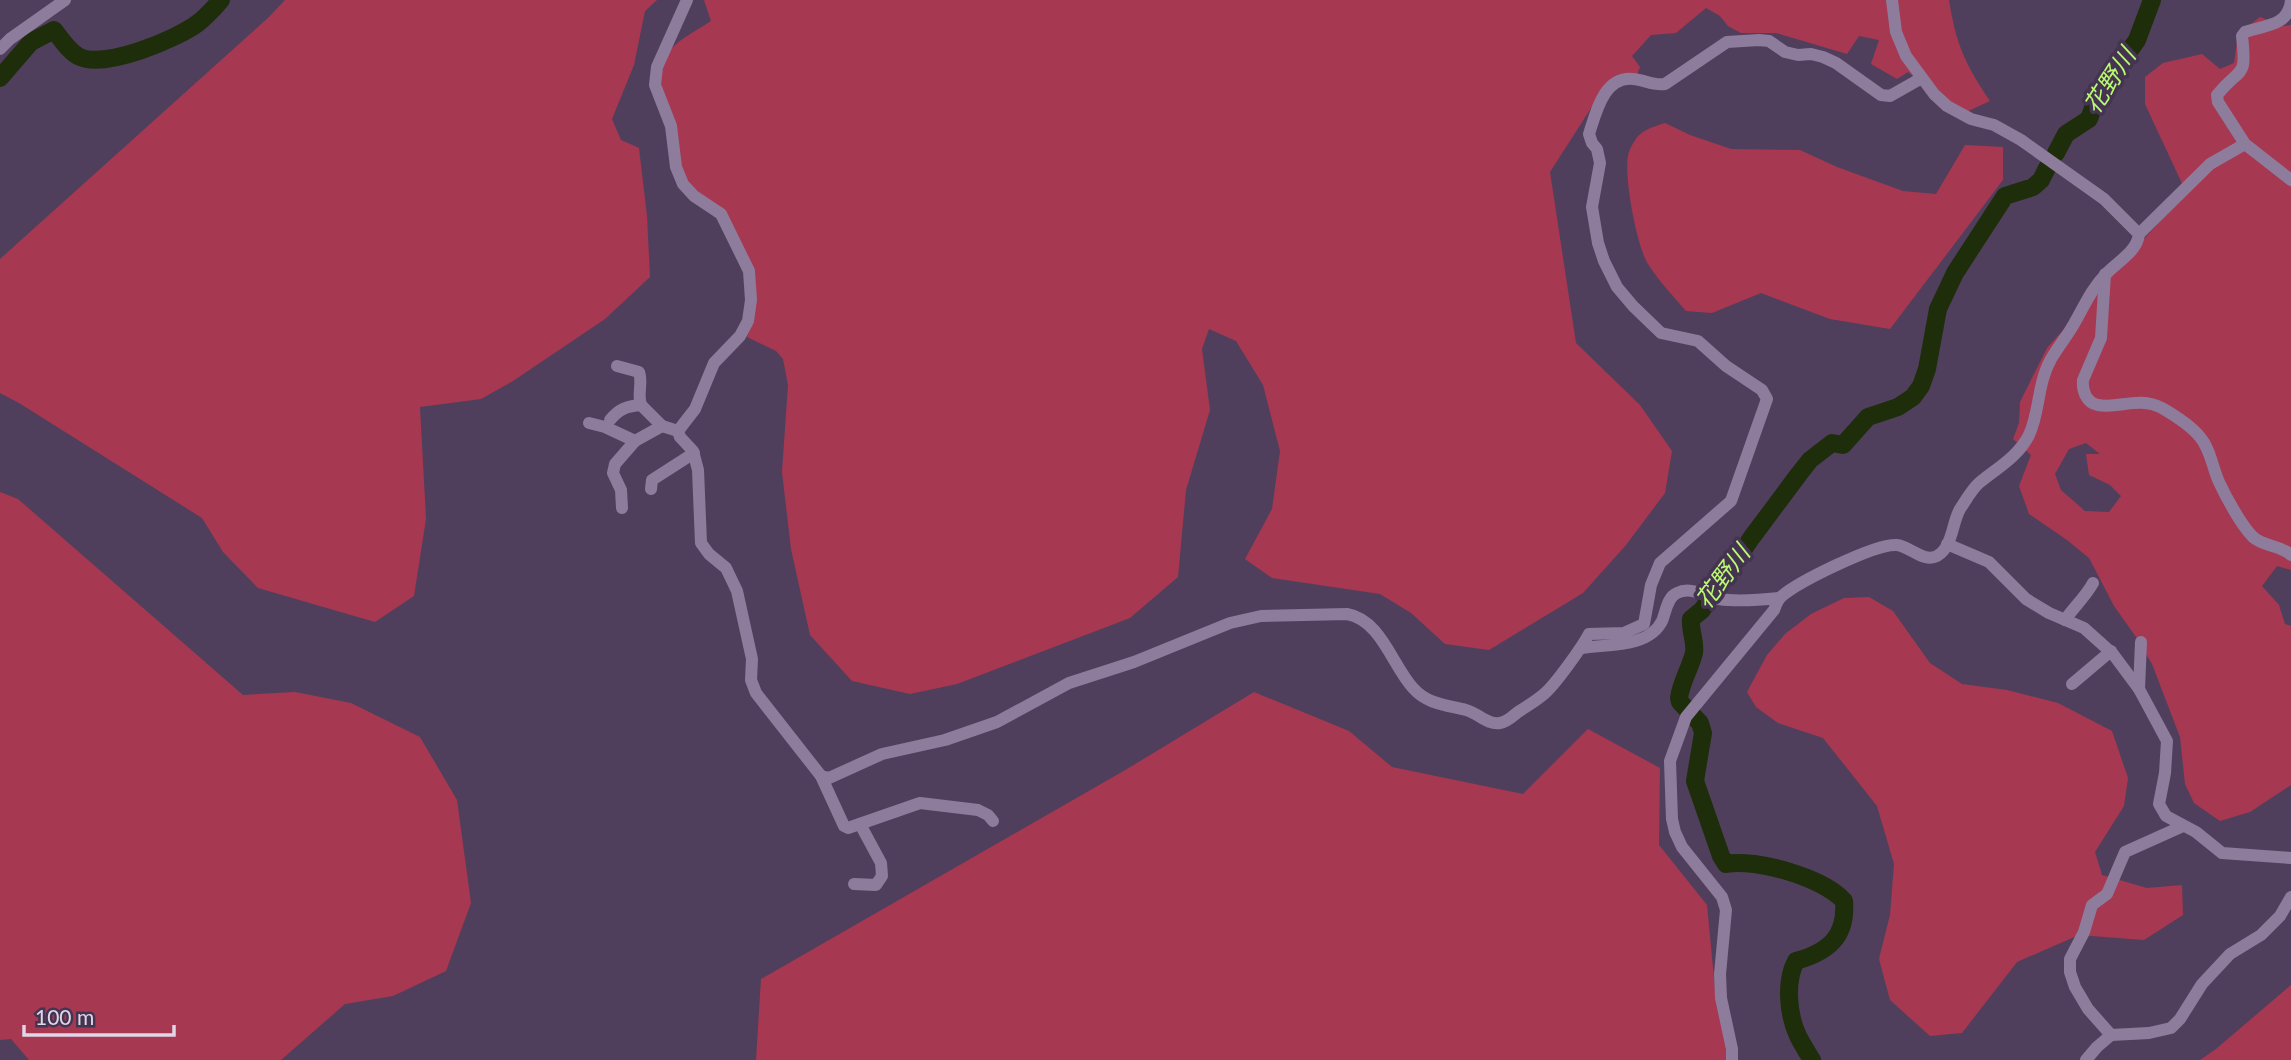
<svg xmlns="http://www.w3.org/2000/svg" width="2291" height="1060" viewBox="0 0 2291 1060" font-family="Lato,'Noto Sans JP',sans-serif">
	<rect width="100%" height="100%" fill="#503f5c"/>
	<!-- green -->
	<g fill="#a73851" fill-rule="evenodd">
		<path d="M285,0h372l-12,11 -11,54 -22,54 9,21 18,8 8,68 3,61 -45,42 -92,62 -32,18 -61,8 6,112 -12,77 -39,26 -117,-34 -35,-36 -21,-34 -183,-115 -19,-10v-134l269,-242z"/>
		<path d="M704,0h1245c7,44 16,64 41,101l-26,12 -21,-12 -35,-29 -11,7 -26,-15 8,-24 -20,-4 -12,18 -71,-21h-35l-13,-7 -8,-10 -14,-8 -30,25 -25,2 -19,21 8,11 -3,8 -35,16 -52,81 26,171 64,62 32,46 -7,42 -39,52 -43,48 -94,57 -44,-6 -34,-31 -31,-19 -108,-16 -27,-19 27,-50 8,-58 -17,-66 -27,-44 -27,-12 -7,20 8,61 -24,80 -8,87 -48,41 -173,66 -47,10 -58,-13 -42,-46 -19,-86 -9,-77 6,-87 -5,-26 -7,-8 -29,-14 8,-25 -1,-44 -70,-93 -23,-91c1,-40 20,-43 50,-63z"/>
		<path d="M2260,17l23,9 8,-1v545l-14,-4 -15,20 17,19 6,19 6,2v159l-41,27 -30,9 -26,-18 -9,-19 -5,-47 -28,-73 -16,-27 -22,-31 -25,-48 -22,-18 -38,-26 -10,-28 12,-31 -18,-16 6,-16 1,-21 27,-54 139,-156 -41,-88v-27l18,-14 39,-9 18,15 14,-6 4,-29zM2086,443l14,11h-14l3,21 21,10 11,11 -12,16 -24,-1 -24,-21 -6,-16 14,-25z"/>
		<path d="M1665,123l25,12 41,14 69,1 37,17 66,24 33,3 29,-49 38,2v33l-113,149 -60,-10 -69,-26 -49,20 -26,-2c-13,-15 -27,-30 -38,-47 -11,-16 -26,-94 -19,-112 8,-20 17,-23 36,-29z"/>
		<path d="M0,492l18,7 225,196 52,-3 56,11 69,34 37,63 14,103 -25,68 -53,25 -48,8 -64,56h-252l-18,-21 -11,1z"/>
		<path d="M1869,597l24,14 37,52 32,21 45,6 51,13 54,28 16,47 -4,28 -29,46 7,23 45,13 35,-3 1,30 -39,25 -65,-5 -62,27 -55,71 -32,3 -40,-36 -11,-41 11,-44 4,-51 -17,-58 -54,-68 -45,-15 -22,-16 -9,-15 20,-37 18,-21 26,-20 33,-16z"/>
		<path d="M1254,692l95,39 43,36 131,27 65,-65 72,39 -1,77 48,60 9,94 12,45 -2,16h-970l5,-81 366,-210z"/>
		<path d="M2291,985v75h-91l16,-11z"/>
	</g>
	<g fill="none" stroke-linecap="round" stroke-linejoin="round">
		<!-- river -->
		<g stroke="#1e2e0b" stroke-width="18">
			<path d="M0,78l31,-36 23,-12c7,9 16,23 26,27 25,12 97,-18 118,-34 9,-7 16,-15 23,-23"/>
			<path d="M2056,153l10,-19 23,-15 8,-22 40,-57 15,-40"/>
			<path d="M1812,1060c-5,-8 -10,-16 -14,-24 -10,-21 -13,-55 -2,-75 32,-9 51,-24 48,-60 -20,-23 -88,-43 -118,-37l-5,-8 -26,-75 8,-48 -3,-10 -20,-21 -1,-4c2,-16 11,-29 15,-45 2,-11 -4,-21 -3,-34l11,-9 50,-73 47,-63 11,-14 22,-17 11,2 25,-28 30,-10 15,-10 8,-11 6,-17 11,-60 17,-36 50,-77 28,-9 8,-7 6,-12"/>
		</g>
		<!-- minor -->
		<g stroke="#8e7c9c" stroke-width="12">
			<path d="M687,0l-30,67 -2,18 16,41 5,41 7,17 11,12 27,18 28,57 2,29 -3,21 -8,15 -26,27 -19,46 -17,22 2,6 13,14 5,19 3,73 8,11 17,14 11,23 15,68 -1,21 5,13 65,83 23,50 4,2 72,-25 58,7 10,5 5,6"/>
			<path d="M2291,1c-3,26 -27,24 -46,31l-3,4c5,45 -1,29 -25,59l1,7 27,42 46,36"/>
			<path d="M0,49l10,-10 55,-39"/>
			<path d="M2139,234l71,-70 35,-20"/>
			<path d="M2105,274l-4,64 -18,42c-1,10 3,23 15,25 21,4 40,-9 64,3 12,7 30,19 38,29 11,13 12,30 19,45 7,15 22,43 34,55 11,10 28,8 38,18"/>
			<path d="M617,366l22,6c4,12 -2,21 2,33"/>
			<path d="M610,420c9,-11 17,-14 31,-15l21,21"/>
			<path d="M589,423l16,4 30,14 27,-15 16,5"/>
			<path d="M651,489l1,-9 42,-27"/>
			<path d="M622,508l-1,-18 -8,-17 2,-9 20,-23"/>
			<path d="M1947,544l42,18 37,37 23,14 35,15 29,26 26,35 28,52 -2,32 -6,31 7,12 30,16 26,21 69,5"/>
			<path d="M2065,620c9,-13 21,-24 28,-37"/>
			<path d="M1582,648c25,-4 67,0 80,-27 4,-9 5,-24 15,-28 14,-7 27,3 42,6 19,3 41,1 60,-1"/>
			<path d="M2072,684l39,-33"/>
			<path d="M2139,689l2,-47"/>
			<path d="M821,776l8,2 53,-24 63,-14 52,-18 72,-39 65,-21 96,-39 31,-7 86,-2c34,6 45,51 66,74 14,16 33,17 53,22 12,3 21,15 34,13 7,-1 13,-7 18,-11 9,-6 18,-11 26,-18 11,-9 38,-47 45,-60l35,-1 20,-9 7,-39 9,-22 71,-62 36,-102 -5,-9 -36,-24 -28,-25 -37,-8 -28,-27 -16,-19 -13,-26 -6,-18 -6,-36 8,-44 -3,-14 -5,-6 -3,-9c7,-22 15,-58 44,-55 12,1 20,7 32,5l62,-42 32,-2 10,1 16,11 13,3 13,-1 12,3 13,6 45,32 9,1 30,-17"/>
			<path d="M854,884l22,1 6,-9 -1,-13 -21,-39"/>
			<path d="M2111,1035l-23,-26 -13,-22 -5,-15v-13l14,-27 8,-27 15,-11 18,-42 58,-26"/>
			<path d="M1732,1060v-11l-11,-51 -1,-24 6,-64 -4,-13 -40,-50 -7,-15 -3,-13 -2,-58 16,-44 88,-107c2,-5 3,-10 8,-14 16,-14 94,-53 115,-51 14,2 27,18 40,11 16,-9 15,-34 23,-47 6,-9 12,-20 19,-26 18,-15 39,-26 50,-48 11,-23 8,-51 22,-76 6,-10 12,-18 18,-27 13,-20 20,-41 37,-58 12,-13 31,-22 33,-40l-35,-35 -83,-59 -27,-15 -23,-6 -24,-13 -13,-12 -28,-38 -10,-24 -4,-32"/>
			<path d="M2086,1060l11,-13 14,-12 38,-2 22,-5 9,-9 22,-35 28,-30 31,-19 19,-19 11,-19"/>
		</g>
	</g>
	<g text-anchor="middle" stroke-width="7" stroke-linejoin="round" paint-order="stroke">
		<!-- water labels -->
		<g font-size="24" font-style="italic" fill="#bafb71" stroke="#453451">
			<text transform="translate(2110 81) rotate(-57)" y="8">花野川</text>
			<text transform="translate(1723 577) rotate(-53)" y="8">花野川</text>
		</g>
	</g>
	<!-- scale -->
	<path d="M24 1025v10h150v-10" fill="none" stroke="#e0d6e8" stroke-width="3.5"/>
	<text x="35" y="1025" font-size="21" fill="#e0d6e8" stroke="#453451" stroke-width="5" paint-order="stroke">100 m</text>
</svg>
